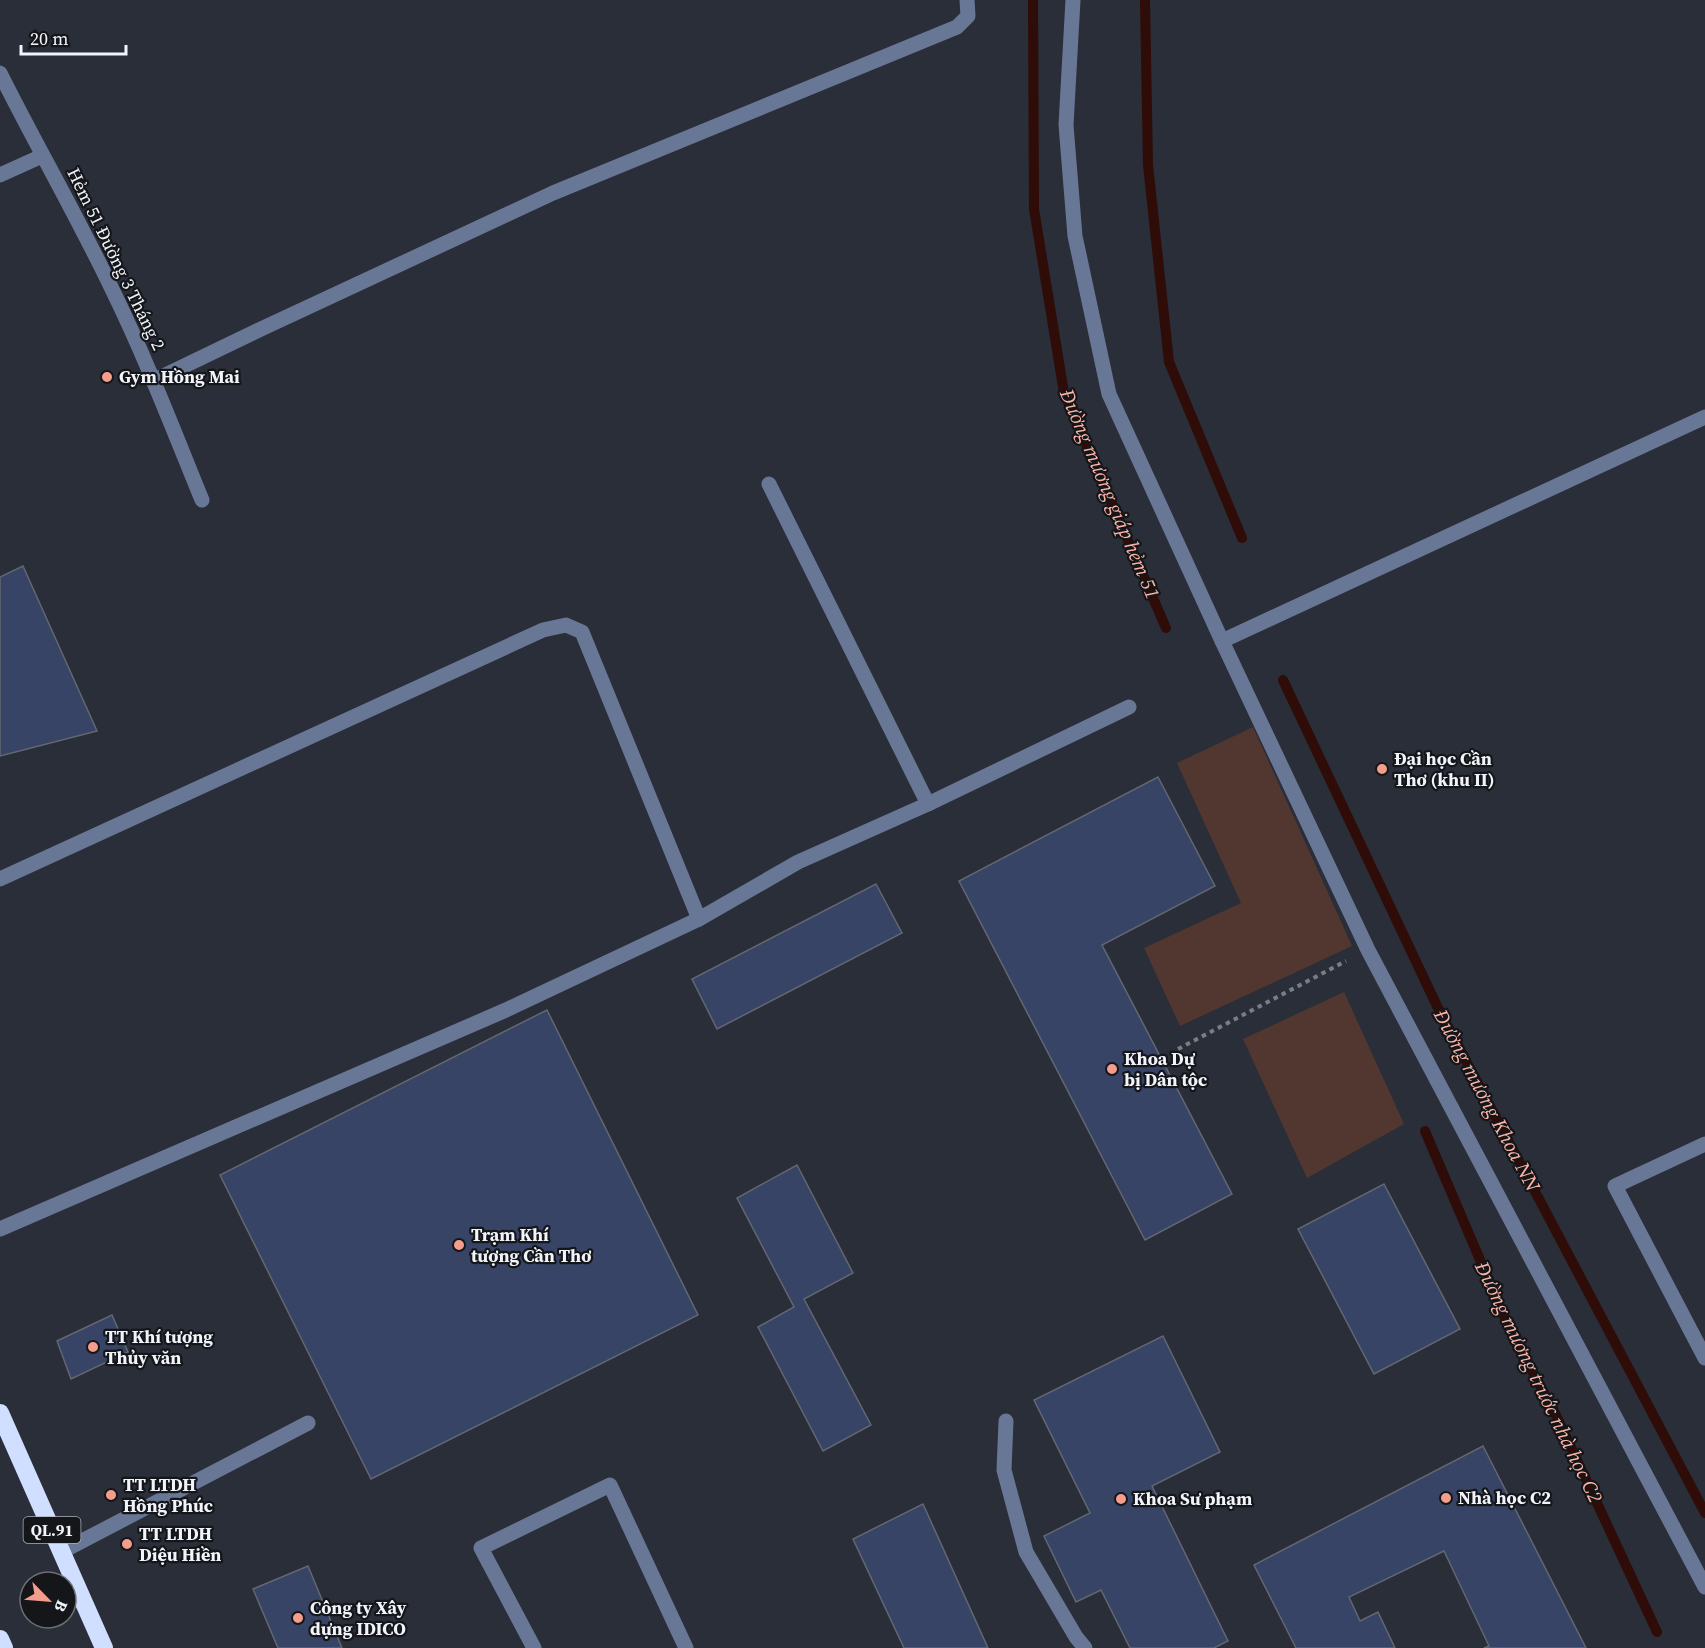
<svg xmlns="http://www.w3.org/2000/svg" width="1705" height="1648" viewBox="0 0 1705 1648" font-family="'Source Serif 4',serif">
	<rect width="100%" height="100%" fill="#292e38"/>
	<!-- green -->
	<g fill="#523731">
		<path d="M1253,727l99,219 -172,80 -36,-78 97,-45 -64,-140z"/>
		<path d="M1344,992l60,132 -97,54 -64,-139z"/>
	</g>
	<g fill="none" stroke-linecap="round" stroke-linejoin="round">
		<!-- stream -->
		<g stroke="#2f0c07" stroke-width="10">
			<path d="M1033,0l1,209 30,184 102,235"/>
			<path d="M1145,0l3,165 21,197 73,176"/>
			<path d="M1283,680l154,326 268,507"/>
			<path d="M1425,1131l85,199 46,85 101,217"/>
		</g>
	</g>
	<!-- building -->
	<g fill="#374465" stroke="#626772" stroke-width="1.5">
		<path d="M23,566l74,165 -97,25v-179z"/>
		<path d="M1158,777l57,109 -113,59 130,249 -87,46 -186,-359z"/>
		<path d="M876,884l26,49 -185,96 -25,-50z"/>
		<path d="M547,1010l151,305 -327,164 -151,-304z"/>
		<path d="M797,1165l56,108 -49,26 67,126 -48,26 -65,-124 36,-20 -57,-109z"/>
		<path d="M1384,1184l76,145 -86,45 -76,-145z"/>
		<path d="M112,1315l16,37 -57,27 -14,-38z"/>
		<path d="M1163,1336l57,116 -68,34 76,155 -14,7h-84l-29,-58 -25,12 -32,-66 46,-23 -56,-113z"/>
		<path d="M1483,1446l103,202h-102l5,-2 -45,-95 -95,46 11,24 18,-9 17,36h-99l-42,-83z"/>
		<path d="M923,1504l65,144h-84l-51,-109z"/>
		<path d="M308,1566l34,82h-64l-25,-59z"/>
	</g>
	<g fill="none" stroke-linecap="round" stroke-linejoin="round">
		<!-- path -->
		<path stroke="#797e86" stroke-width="4" stroke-dasharray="4.5 4.5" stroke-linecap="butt" d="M1178,1049l168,-88"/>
		<!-- minor -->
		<g stroke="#697797" stroke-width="15">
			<path d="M1073,0l-7,125 9,111 34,158 113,247 146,309 337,637"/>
			<path d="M0,73c36,72 76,141 111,214 34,69 62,142 91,213"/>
			<path d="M0,175l42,-19"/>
			<path d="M153,381l108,-52 292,-136 404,-166 11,-11 -1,-16"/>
			<path d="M769,484l159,320"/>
			<path d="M1222,641l483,-224"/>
			<path d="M0,879l543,-249 23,-5 16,7 117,287"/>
			<path d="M1705,1144l-90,42 90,172"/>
			<path d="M0,1229l506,-219 193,-91 99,-57 130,-58 201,-97"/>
			<path d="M1006,1421l-2,49 22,82 50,85 9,11"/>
			<path d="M61,1552l247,-129"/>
			<path d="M534,1648l-53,-100 129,-63 76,163"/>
		</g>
		<!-- highway -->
		<g stroke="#d0deff" stroke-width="18">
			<path d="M0,1413l104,235"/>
			<path d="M0,1639l4,9"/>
		</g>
	</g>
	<!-- markers -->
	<g fill="#f49d8d" stroke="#14161a" stroke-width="2">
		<circle cx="107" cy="377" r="6"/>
		<circle cx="1382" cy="769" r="6"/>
		<circle cx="1112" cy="1069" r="6"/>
		<circle cx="459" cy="1245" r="6"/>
		<circle cx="93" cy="1347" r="6"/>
		<circle cx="111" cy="1495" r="6"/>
		<circle cx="1446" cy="1498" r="6"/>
		<circle cx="1121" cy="1499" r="6"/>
		<circle cx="127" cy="1544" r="6"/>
		<circle cx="298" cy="1618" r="6"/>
	</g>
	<g text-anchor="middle" stroke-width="4.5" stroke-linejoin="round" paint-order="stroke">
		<!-- shield labels -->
		<rect fill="#14161a" stroke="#afb1b8" stroke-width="1.5" x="23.5" y="1517" width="57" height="26" rx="4.5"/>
		<g font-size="16" font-weight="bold" fill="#f1f4fb">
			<text x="52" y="1536">QL.91</text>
		</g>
		<!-- street labels -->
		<g font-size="18" fill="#f1f4fb" stroke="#14161a">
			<text transform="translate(116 259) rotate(64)" y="6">Hẻm 51 Đường 3 Tháng 2</text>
		</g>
		<!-- poi labels -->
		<g font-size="18" font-weight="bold" fill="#f1f4fb" stroke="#14161a" text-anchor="start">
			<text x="119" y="383">Gym Hồng Mai</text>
			<text x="1394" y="765">Đại học Cần<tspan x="1394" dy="21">Thơ (khu II)</tspan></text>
			<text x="1124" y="1065">Khoa Dự<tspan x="1124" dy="21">bị Dân tộc</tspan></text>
			<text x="471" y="1241">Trạm Khí<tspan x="471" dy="21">tượng Cần Thơ</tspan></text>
			<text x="105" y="1343">TT Khí tượng<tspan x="105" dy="21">Thủy văn</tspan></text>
			<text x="123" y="1491">TT LTDH<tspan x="123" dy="21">Hồng Phúc</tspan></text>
			<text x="1458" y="1504">Nhà học C2</text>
			<text x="1133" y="1505">Khoa Sư phạm</text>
			<text x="139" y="1540">TT LTDH<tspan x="139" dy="21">Diệu Hiền</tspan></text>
			<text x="310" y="1614">Công ty Xây<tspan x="310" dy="21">dựng IDICO</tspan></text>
		</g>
		<!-- water labels -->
		<g font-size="20" font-style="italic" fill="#fdb4a6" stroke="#14161a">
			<text transform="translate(1110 494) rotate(67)" y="7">Đường mương giáp hẻm 51</text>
			<text transform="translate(1487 1100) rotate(62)" y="7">Đường mương Khoa NN</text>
			<text transform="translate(1539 1382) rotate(64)" y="7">Đường mương trước nhà học C2</text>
		</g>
	</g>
	<!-- north arrow -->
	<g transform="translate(48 1600) rotate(115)"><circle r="28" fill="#14161a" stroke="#6c6f74" stroke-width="1.5"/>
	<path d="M0-4.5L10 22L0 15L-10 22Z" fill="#f49d8d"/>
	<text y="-9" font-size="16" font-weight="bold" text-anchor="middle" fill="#f1f4fb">B</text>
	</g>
	<!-- scale -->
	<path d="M21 45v9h105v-9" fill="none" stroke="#f1f4fb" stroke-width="3"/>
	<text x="30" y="45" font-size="18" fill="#f1f4fb" stroke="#14161a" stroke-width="4.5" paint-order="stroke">20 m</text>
</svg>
